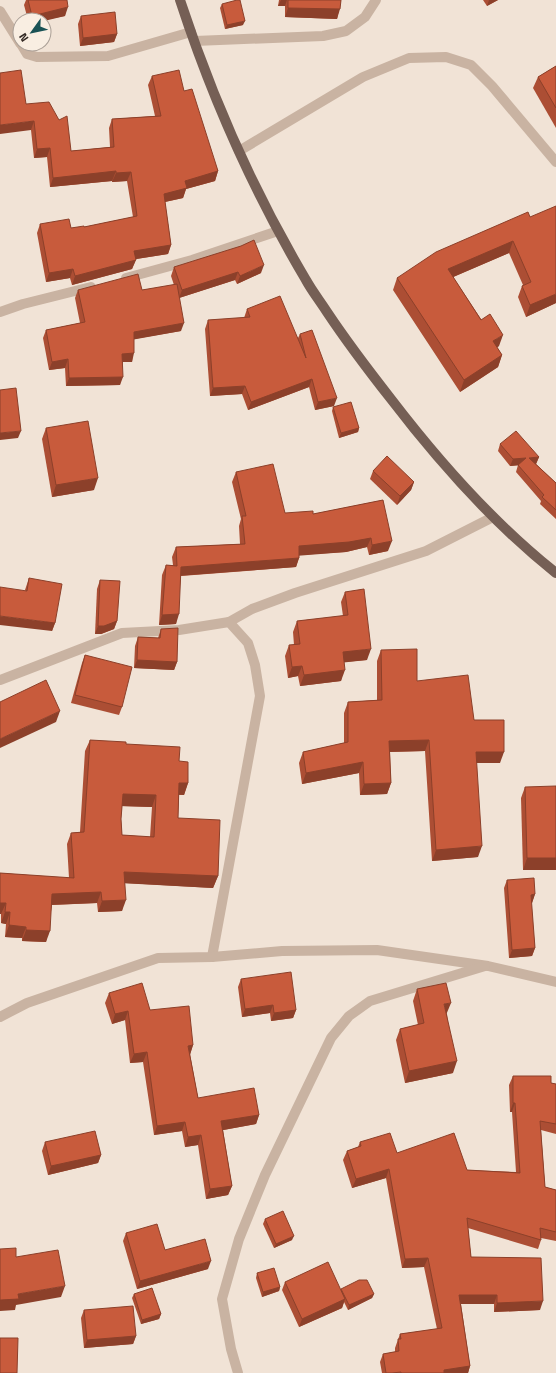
<svg xmlns="http://www.w3.org/2000/svg" width="556" height="1373" viewBox="0 0 556 1373" font-family="'Titillium Web',sans-serif">
	<rect width="100%" height="100%" fill="#f1e3d6"/>
	<g fill="none" stroke-linecap="round" stroke-linejoin="round">
		<!-- minor -->
		<g stroke="#c9b3a2" stroke-width="10">
			<path d="M0,11l20,32"/>
			<path d="M195,41l128,-5 23,-5 19,-14 11,-17"/>
			<path d="M21,44l6,10 10,3 71,-1 83,-24"/>
			<path d="M239,151l124,-74 46,-19 37,-1 25,8 21,21 64,76"/>
			<path d="M126,278l66,-18 86,-29"/>
			<path d="M0,312l23,-8 68,-17"/>
			<path d="M229,622l23,-13 43,-16 131,-42 67,-34"/>
			<path d="M0,680l122,-47 57,-3 50,-8 19,21 7,22 5,31 -48,261"/>
			<path d="M0,1017l27,-14 131,-45 54,-1 70,-6 95,-1 111,16 68,16"/>
			<path d="M238,1373l-7,-24 -9,-50 17,-60 26,-64 66,-137 18,-22 21,-15 115,-35"/>
		</g>
		<!-- primary -->
		<path stroke="#755f55" stroke-width="10" d="M180,0c31,95 75,194 126,280 6,11 14,21 21,32 20,30 42,59 64,87 49,64 102,124 165,174"/>
	</g>
	<!-- wall -->
	<g fill="#ac4e34" fill-rule="evenodd">
		<path d="M26,0h41l-2,16 -21,4h-16l-4,-15z"/>
		<path d="M279,0h62l-4,19 -52,-2v-11h-7z"/>
		<path d="M483,0h15l-11,6z"/>
		<path d="M222,4l21,21 -18,4 -5,-21z"/>
		<path d="M81,16l36,18 -3,8 -34,4 -2,-22z"/>
		<path d="M556,66v62l-23,-40 5,-11z"/>
		<path d="M152,76l32,15 34,80 -3,10 -29,8 -3,9 -18,4 6,43 -3,9 -32,5 -4,10 -60,16 -2,-7 -24,4 -9,-49 3,-9 31,4 13,-1 49,-10 -6,-36 -15,1v-1l-62,6 -3,-30 -13,1 -3,-28 -5,-26 45,47 39,-4 -1,-19 3,-9 43,-3 -7,-31z"/>
		<path d="M530,217l26,86 -30,14 -8,-20 4,-11 1,-1 -14,-32 -56,24 46,69 -2,1 5,8 -4,12 -38,25 -67,-102 4,-12z"/>
		<path d="M174,267l87,6 -24,11 -2,-4 -56,18 2,33 -47,8 -2,23h-9l-3,23 -54,1 -1,-18 -16,2 -6,-32 3,-8 34,-7 -5,-25 3,-8h64l32,-5 -3,-9z"/>
		<path d="M247,309l51,29 2,-4 34,72 -19,4 -6,-23 -61,23 -6,-16 -32,2 -5,-67 3,-9 36,-2z"/>
		<path d="M333,407l26,21 -1,4 -19,6 -7,-27z"/>
		<path d="M46,428l48,62 -42,7 -10,-58z"/>
		<path d="M500,444l39,13 -3,7 20,19v36l-16,-15 1,-3 -25,-29 2,-7 -8,1 -12,-15z"/>
		<path d="M373,471l41,11 -3,8 -14,15 -27,-26z"/>
		<path d="M236,472l49,41 28,1 70,-14 5,51 -19,4 -2,-8 -21,5 -47,3v3l-3,9 -115,9 -5,48 -17,1 3,-50 4,-10h7l-1,-8 4,-10 64,-3 -1,-18 2,-7 -9,-37z"/>
		<path d="M29,578l26,45 -3,8 -27,-41z"/>
		<path d="M100,580l17,41 -3,8 -13,5h-6l2,-45z"/>
		<path d="M345,592l22,68 -23,2 -3,19 -41,5 -2,-10 -10,2 -3,-22 4,-11h5l-1,-13 4,-11 46,-5 -2,-14z"/>
		<path d="M161,629l16,33 -3,8 -40,-2 1,-22 3,-9 20,1z"/>
		<path d="M381,650l36,31 57,39 26,43h-24l2,94 -46,4 -7,-110 -35,1 1,31 -4,11 -27,1 -1,-22 -57,11 -3,-21 4,-11 41,-9v-30l4,-11 29,-2v-39z"/>
		<path d="M85,655l37,52 -3,8 -48,-12 11,-40z"/>
		<path d="M90,740l36,4 53,17 9,22 -4,12h-5l-1,23 40,58 -5,12 -88,-5 -3,28 -24,1 -1,-9 -45,2 -6,37 -24,-1v-3l-17,-1 1,-13 -5,-1v-9h-1v-41l69,5 -2,-34 4,-11 9,-1 5,-81zM122,806l30,1 -2,30 -28,-2 -1,-16z"/>
		<path d="M525,787l31,83h-33l-2,-72z"/>
		<path d="M507,880l28,14 -3,9h-1l4,45 -3,8 -23,2 -5,-70z"/>
		<path d="M241,979l55,31 -3,8 -22,3 -1,-8 -28,4 -4,-30z"/>
		<path d="M417,989l30,25 6,59 -48,10 -9,-43 4,-11 18,-4 -5,-24z"/>
		<path d="M109,993l41,17 43,35 -3,9 8,44 61,17 -3,9 -33,6 9,56 -4,9 -22,4 -8,-54 -13,2 -3,-16 -28,4 -11,-73 -13,1 -5,-43 -13,4 -7,-21z"/>
		<path d="M513,1076l43,8v50l-15,-4 4,57 11,3v51l-15,-3v2l-3,9 -70,-21 3,29 69,53 -46,2v-8h-33l9,62 -2,7h-86l-2,-11 3,-8 12,-2v-4l5,-14 37,-5 -13,-62 -22,1 -16,-90 -34,10 -9,-28 4,-9 11,-4 2,-5 37,11 70,17 49,2 -4,-60h-2l-1,-27z"/>
		<path d="M45,1142l56,13 -3,8 -50,12 -6,-24z"/>
		<path d="M265,1219l27,21 -18,8 -11,-24z"/>
		<path d="M126,1233l39,17 43,19 -71,20 -14,-48z"/>
		<path d="M257,1273l23,14 -1,4 -17,6 -6,-19z"/>
		<path d="M285,1282l56,8v-1l33,5 -2,4 -24,12 -4,-8 -2,6 -43,19 -17,-37z"/>
		<path d="M134,1294l27,20 -2,5 -18,5 -9,-26z"/>
		<path d="M84,1310l52,26 -3,8 -49,4 -3,-30z"/>
	</g>
	<!-- shaded-wall -->
	<g fill="#8c402a">
		<path d="M281,0h6l-2,6h-7z"/>
		<path d="M489,0h9l-11,6z"/>
		<path d="M68,7l-3,9 -21,5v-1h-14l2,-4z"/>
		<path d="M288,8l52,1 -3,10 -52,-2z"/>
		<path d="M245,21l-2,4 -18,4 2,-4z"/>
		<path d="M117,34l-3,8 -34,4 3,-8z"/>
		<path d="M34,121l-3,9 -31,4v-9z"/>
		<path d="M50,148l-3,9 -13,1 3,-9z"/>
		<path d="M116,171l-4,10 -62,6 3,-9z"/>
		<path d="M218,171l-3,10 -29,8 -3,9 -23,5 4,-9 21,-13z"/>
		<path d="M131,172l-4,9 -15,1 4,-9z"/>
		<path d="M513,241l-4,12 -65,28 4,-12z"/>
		<path d="M171,245l-3,9 -38,6 4,-9z"/>
		<path d="M136,260l-4,9 -60,16 3,-9z"/>
		<path d="M264,265l-3,8 -24,11 3,-8z"/>
		<path d="M73,269l-3,9 -24,4 3,-9z"/>
		<path d="M238,272l-3,8 -56,18 3,-8z"/>
		<path d="M556,294v9l-30,14 4,-12z"/>
		<path d="M184,323l-3,8 -50,9 3,-8z"/>
		<path d="M503,335l-4,11 -10,7 4,-12z"/>
		<path d="M134,353l-2,9h-12l2,-8z"/>
		<path d="M502,355l-4,12 -38,25 4,-12z"/>
		<path d="M68,359l-3,9 -16,2 3,-8z"/>
		<path d="M123,377l-3,8 -54,1 3,-8z"/>
		<path d="M312,379l-3,8 -61,23 3,-8z"/>
		<path d="M245,386l-3,8 -32,2 3,-8z"/>
		<path d="M337,398l-3,8 -19,4 3,-8z"/>
		<path d="M359,428l-1,4 -19,6 2,-5z"/>
		<path d="M21,431l-3,7 -18,2v-7z"/>
		<path d="M539,457l-3,7 -9,1 2,-7z"/>
		<path d="M526,458l-3,7 -13,1 3,-7z"/>
		<path d="M98,478l-4,12 -42,7 4,-12z"/>
		<path d="M414,482l-3,8 -14,15 3,-9z"/>
		<path d="M371,538l-4,9 -21,5 -51,4 4,-10z"/>
		<path d="M392,541l-4,10 -19,4 3,-10z"/>
		<path d="M299,558l-3,9 -119,9 4,-9z"/>
		<path d="M179,614l-3,10 -17,1 3,-10z"/>
		<path d="M0,616l55,7 -3,8 -52,-6z"/>
		<path d="M117,621l-3,8 -13,5h-6l3,-8z"/>
		<path d="M371,649l-4,11 -28,3 4,-11z"/>
		<path d="M137,660l40,2 -3,8 -40,-2z"/>
		<path d="M302,666l-4,10 -10,2 4,-11z"/>
		<path d="M345,670l-4,11 -41,5 4,-11z"/>
		<path d="M60,711l-4,11 -56,26v-9z"/>
		<path d="M429,740l-4,11 -40,1 4,-11z"/>
		<path d="M476,752h28l-4,11h-28z"/>
		<path d="M363,762l-4,11 -57,11 4,-11z"/>
		<path d="M179,783h9l-4,12 -9,-1z"/>
		<path d="M391,783l-4,11 -27,1 4,-11z"/>
		<path d="M123,794l33,1 -4,12 -33,-1z"/>
		<path d="M482,846l-4,11 -46,4 4,-11z"/>
		<path d="M527,858h29v12h-33z"/>
		<path d="M124,872l94,4 -5,12 -93,-5z"/>
		<path d="M101,892l-4,11 -49,2 4,-11z"/>
		<path d="M535,894l-3,9h-4l3,-8z"/>
		<path d="M126,900l-4,11 -24,1 4,-11z"/>
		<path d="M0,903h6l-5,11h-1z"/>
		<path d="M5,912h5l-4,12 -5,-1z"/>
		<path d="M9,925l17,2 -4,11 -17,-1z"/>
		<path d="M26,930l24,1 -4,11 -24,-1z"/>
		<path d="M535,948l-3,8 -23,2 3,-8z"/>
		<path d="M451,1003l-5,12 -2,-11z"/>
		<path d="M273,1005l-3,8 -28,4 3,-8z"/>
		<path d="M296,1010l-3,8 -22,3 3,-8z"/>
		<path d="M128,1011l-3,9 -13,4 3,-10z"/>
		<path d="M193,1045l-3,10 -2,-9z"/>
		<path d="M147,1052l-4,10 -13,1 4,-9z"/>
		<path d="M457,1061l-4,12 -48,10 4,-12z"/>
		<path d="M513,1103h2l-3,9h-2z"/>
		<path d="M259,1115l-3,9 -38,7 3,-10z"/>
		<path d="M185,1122l-3,9 -28,4 3,-9z"/>
		<path d="M201,1135l-3,10 -13,2 3,-10z"/>
		<path d="M101,1155l-3,8 -50,12 3,-9z"/>
		<path d="M389,1169l-3,9 -34,10 4,-9z"/>
		<path d="M232,1186l-4,9 -22,4 4,-10z"/>
		<path d="M294,1236l-2,4 -18,8 2,-4z"/>
		<path d="M428,1258l-4,9 -22,1 3,-9z"/>
		<path d="M211,1261l-3,8 -71,20 3,-8z"/>
		<path d="M65,1286l-4,11 -45,8 -1,5 -15,1v-11l18,-6z"/>
		<path d="M280,1287l-1,4 -17,6 1,-5z"/>
		<path d="M374,1294l-2,4 -24,12 1,-5z"/>
		<path d="M459,1295h38l-3,9h-38z"/>
		<path d="M345,1299l-3,9 -43,19 3,-8z"/>
		<path d="M543,1301l-3,9 -46,2 3,-9z"/>
		<path d="M161,1314l-2,5 -18,5 1,-4z"/>
		<path d="M136,1336l-3,8 -49,4 3,-8z"/>
		<path d="M470,1366l-2,7h-25l1,-3z"/>
	</g>
	<!-- building -->
	<g fill="#c85b3c" stroke="#8c402a" fill-rule="evenodd">
		<path d="M28,0h39l1,7 -36,9z"/>
		<path d="M237,0h3l5,21 -18,4 -5,-21z"/>
		<path d="M288,0h53l-1,9 -52,-1z"/>
		<path d="M115,12l2,22 -34,4 -2,-22z"/>
		<path d="M556,66v42l-18,-31z"/>
		<path d="M21,70l5,34 23,-2 10,18 8,-4 4,35 43,-4 -2,-28 49,-3 -9,-40 27,-6 5,21 8,-2 26,82 -33,10 2,7 -23,6 7,51 -37,6 2,9 -61,16 -2,-7 -24,4 -9,-49 29,-5 2,9 13,-2v1l53,-11 -6,-44 -15,1v-2l-63,7 -3,-30 -13,1 -3,-28 -34,4v-52z"/>
		<path d="M556,206v88l-26,11 -8,-19 9,-4 -18,-41 -65,28 33,51 9,-6 13,21 -10,6 9,14 -38,25 -67,-102 39,-26 92,-40 2,5z"/>
		<path d="M254,240l10,25 -24,11 -2,-4 -56,18 -8,-23 67,-21z"/>
		<path d="M138,274l4,16 35,-6 7,39 -50,9v21l-12,1 1,23 -54,1 -1,-19 -16,3 -6,-32 39,-8 -7,-32z"/>
		<path d="M280,296l26,62 -6,-24 12,-4 25,68 -19,4 -6,-23 -61,23 -6,-16 -32,2 -5,-68 42,-3 -3,-8z"/>
		<path d="M16,388l5,43 -21,2v-43z"/>
		<path d="M351,402l8,26 -18,5 -8,-26z"/>
		<path d="M88,421l10,57 -42,7 -10,-57z"/>
		<path d="M516,431l23,26 -10,1 27,25v27l-14,-13 2,-2 -26,-30 8,-7 -13,1 -13,-15z"/>
		<path d="M387,456l27,26 -14,14 -27,-25z"/>
		<path d="M273,464l12,49 28,-2v3l70,-14 9,41 -20,4 -1,-7 -22,4 -50,4v12l-118,9 -2,47 -17,1 4,-50 11,1 -1,-19 69,-3 -3,-28h4l-10,-44z"/>
		<path d="M29,578l33,6 -7,39 -55,-7v-29l27,4z"/>
		<path d="M100,580l20,1 -3,40 -13,5h-6z"/>
		<path d="M364,589l7,60 -28,3 2,18 -41,5 -2,-9 -10,1 -3,-22 11,-1 -3,-23 51,-6 -3,-23z"/>
		<path d="M178,628l-1,34 -40,-2 1,-23 22,1 1,-9z"/>
		<path d="M417,649v32l51,-6 6,45h30v32h-28l6,94 -46,4 -7,-110 -40,1 2,42 -27,1 -1,-22 -57,11 -3,-21 45,-10v-40l34,-2 -1,-50z"/>
		<path d="M85,655l47,12 -10,40 -47,-12z"/>
		<path d="M46,680l14,31 -60,28v-37z"/>
		<path d="M90,740l36,2v2l54,3 -1,14 9,1v21h-9l-1,35 42,2 -2,56 -94,-4 2,28 -24,1 -1,-9 -49,2 -2,37 -24,-1v-3l-17,-2 1,-13h-5l1,-9h-6v-30l74,5 -3,-45 13,-1zM123,794l33,1 -2,42 -32,-2 -1,-16z"/>
		<path d="M556,786v72h-29l-2,-71z"/>
		<path d="M534,878l1,16 -4,1 4,53 -23,2 -5,-70z"/>
		<path d="M291,972l5,38 -22,3 -1,-8 -28,4 -4,-30z"/>
		<path d="M142,983l8,27 39,-4 4,39 -5,1 10,52 56,-10 5,27 -38,6 11,65 -22,3 -9,-54 -13,2 -3,-15 -28,4 -10,-74 -13,2 -6,-43 -13,3 -6,-21z"/>
		<path d="M446,983l5,20 -7,1 13,57 -48,10 -9,-42 24,-6 -7,-34z"/>
		<path d="M513,1076h38v7l5,1v40l-16,-3 5,66 11,3v42l-16,-4 1,12 -74,-22 4,39 70,1 2,43 -46,2v-8h-38l11,71 -26,4v3h-43v-1l-9,1h-6l-3,-19 16,-3 -1,-12h3l-1,-5 42,-6 -14,-70 -23,1 -16,-90 -33,10 -9,-28 14,-5 -1,-4 30,-9 7,20 57,-20 13,37 53,3 -5,-70h-2z"/>
		<path d="M95,1131l6,24 -50,11 -6,-24z"/>
		<path d="M283,1211l11,25 -18,8 -11,-25z"/>
		<path d="M157,1224l8,26 40,-11 6,22 -71,20 -14,-48z"/>
		<path d="M16,1248v9l42,-7 7,36 -47,8 1,5 -19,1v-51z"/>
		<path d="M328,1262l17,37 -43,20 -17,-37z"/>
		<path d="M274,1268l6,19 -17,5 -6,-19z"/>
		<path d="M359,1280h8l7,14 -25,11 -8,-16z"/>
		<path d="M152,1288l9,26 -19,6 -8,-26z"/>
		<path d="M133,1306l3,30 -49,4 -3,-30z"/>
		<path d="M0,1338h18l-1,35h-17z"/>
	</g>
	<!-- north arrow -->
	<g transform="translate(32 32) rotate(237)"><circle r="19" fill="#f9eee2" stroke="#aa9f96"/>
	<path d="M0-3L7 15L0 10L-7 15Z" fill="#1a5255"/>
	<text y="-6" font-size="11" font-weight="bold" text-anchor="middle" fill="#332924">N</text>
	</g>
</svg>
